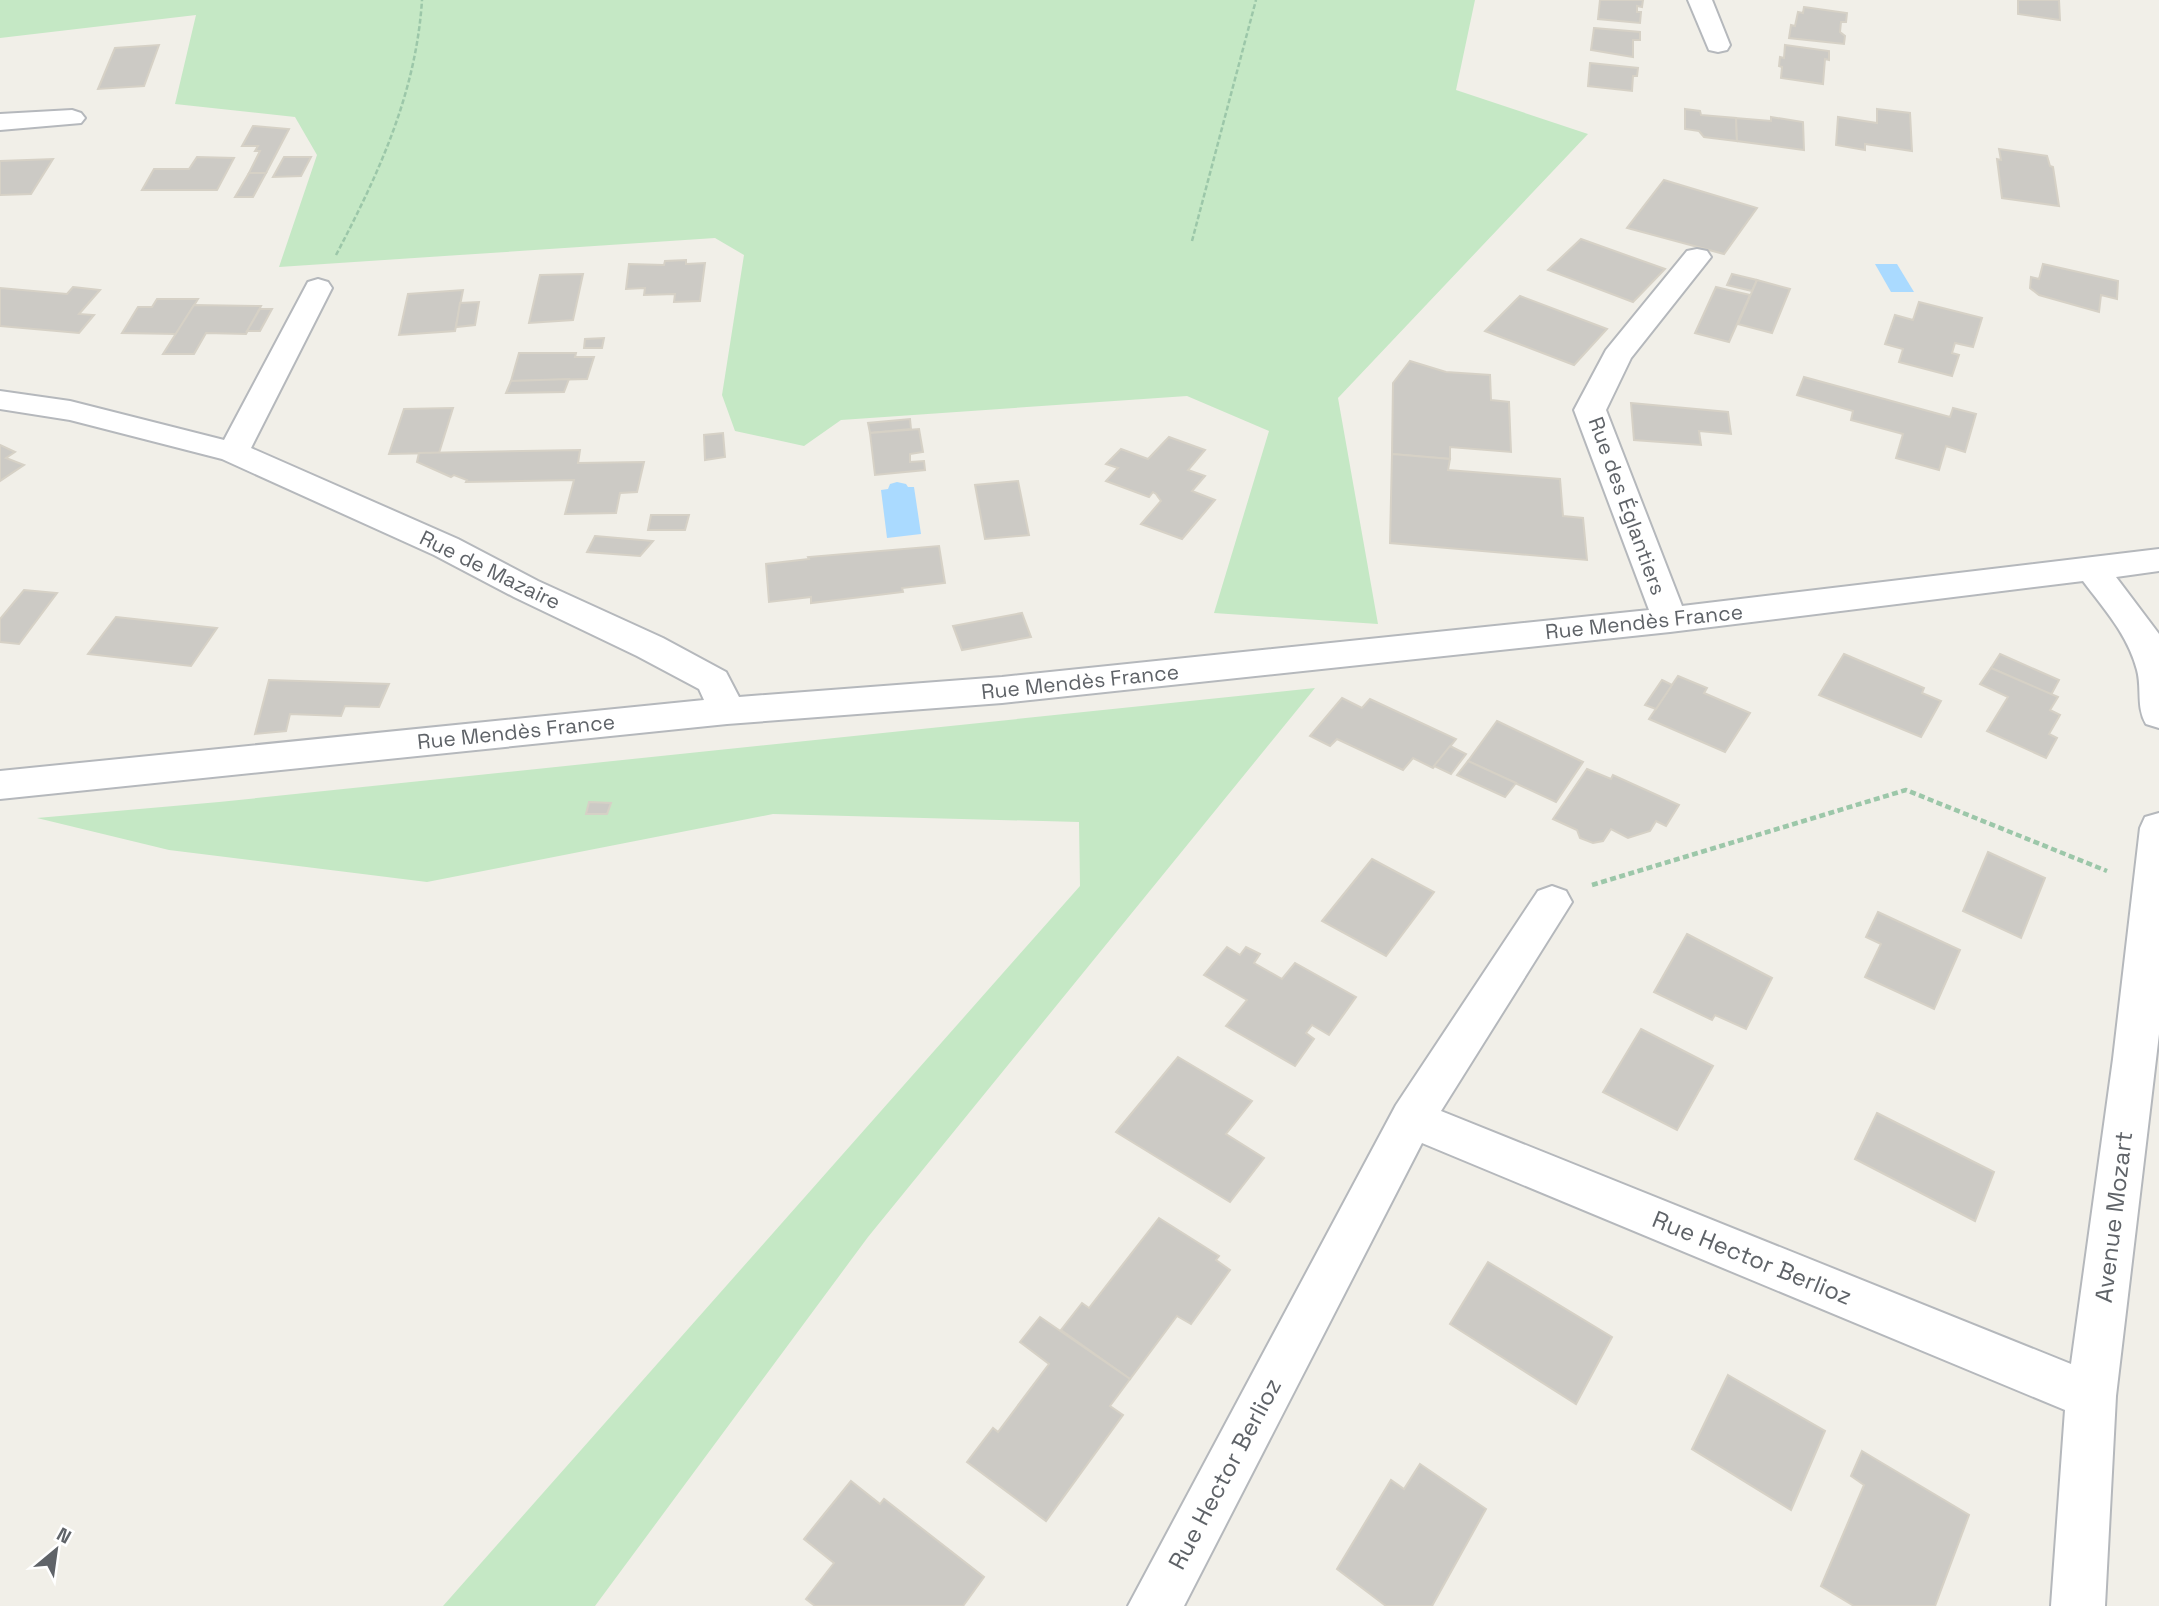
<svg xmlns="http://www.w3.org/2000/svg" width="2159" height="1606" viewBox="0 0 2159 1606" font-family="'Space Grotesk',sans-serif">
	<rect width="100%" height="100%" fill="#f1efe8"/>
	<!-- green -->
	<g fill="#c5e8c5">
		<path d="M0,0h1475l-19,90 132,44 -250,264 40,226 -164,-11 55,-182 -82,-35 -346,24 -37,26 -69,-15 -13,-36 22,-140 -29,-17 -436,29 38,-112 -22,-38 -120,-13 21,-89 -196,23z"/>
		<path d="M1315,688l-447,549 -273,369h-152l637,-720 -1,-64 -306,-8 -346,68 -258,-32 -132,-32 182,-16z"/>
	</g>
	<!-- water -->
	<g fill="#aadaff">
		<path d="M1875,264h22l17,28h-23z"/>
		<path d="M897,482l9,2 2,3h6l7,47 -34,4 -6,-48 7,-1 2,-5z"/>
	</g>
	<!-- building -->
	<g fill="#cccac5" stroke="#d6d1c6" stroke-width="2">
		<path d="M1600,0h43l-1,7 -5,-1v6h4l-1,11 -42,-4z"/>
		<path d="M2018,0h41l1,20 -42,-6z"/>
		<path d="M1804,7l43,6 -1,9h-5l-1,10 5,4 -1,8 -55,-6 2,-13 4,1 3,-14 5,1z"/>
		<path d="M1594,28l46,4v8h-7v17l-42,-7z"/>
		<path d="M159,45l-15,41 -46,3 17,-41z"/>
		<path d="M1785,45l44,6v9l-4,-1 -2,25 -42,-6 1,-11 -3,-1 1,-9 4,1z"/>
		<path d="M1590,63l48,5 -1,8h-4l-1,15 -44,-5z"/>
		<path d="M1685,109l15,2 1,4 35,3 1,23 -33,-4 -5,-6 -14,-2z"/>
		<path d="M1877,109l33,4 2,38 -47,-7v6l-29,-5 2,-28 39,6z"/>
		<path d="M1771,117l32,5 1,28 -67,-9 -1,-23 35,3z"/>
		<path d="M253,126l36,3 -23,44h-17l11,-22h-5l3,-5h-16z"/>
		<path d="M1999,149l48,7 3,10 3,1 6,39 -57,-8 -5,-39 4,1z"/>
		<path d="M197,157l37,1 -17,32h-75l12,-21h35z"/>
		<path d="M284,157h27l-10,19 -28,1z"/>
		<path d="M53,159l-22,35 -31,1v-34z"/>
		<path d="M249,173h17l-13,24h-18z"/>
		<path d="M1664,180l93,28 -33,46 -97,-26z"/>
		<path d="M1581,239l84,30 -32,33 -85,-32z"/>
		<path d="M686,260v4l19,-1 -5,38 -26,1 1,-8 -31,1 1,-7 -19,1 3,-25 35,1 1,-4z"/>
		<path d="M2043,264l75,17 -1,18 -16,-4 -2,17 -60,-17 -9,-7 1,-11 8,2z"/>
		<path d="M583,274l-10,46 -44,3 11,-48z"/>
		<path d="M1732,274l25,6 -5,11 -25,-6z"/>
		<path d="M1757,280l33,9 -18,44 -34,-9z"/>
		<path d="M73,287l27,3 -21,24 15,1 -15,18 -79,-7v-38l67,6z"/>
		<path d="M1716,287l34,8 -21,47 -34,-9z"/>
		<path d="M463,290l-8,41 -56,4 9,-41z"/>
		<path d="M1520,296l87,33 -33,36 -89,-34z"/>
		<path d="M157,299h41l-22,35 -54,-1 16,-26h14z"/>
		<path d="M479,302l-4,23 -19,2 4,-24z"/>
		<path d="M1919,302l63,16 -9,29 -18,-4 -3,10 7,2 -7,21 -53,-14 4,-13 -18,-5 10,-29 18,5z"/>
		<path d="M194,305l67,1 -15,28 -40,-1 -12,21h-31z"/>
		<path d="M260,309h12l-12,22h-13z"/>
		<path d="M604,338l-2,10h-18l1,-9z"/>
		<path d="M519,353h57l-1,4h19l-7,22 -76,2z"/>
		<path d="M1410,361l36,11 44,3 1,25 18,2 2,50 -61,-5v12l-58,-5 1,-71z"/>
		<path d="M1804,377l146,40 3,-9 23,6 -11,38 -19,-6 -7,24 -43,-12 7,-24 -52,-14 2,-9 -56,-16z"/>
		<path d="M569,379l-5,13 -58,1 5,-12z"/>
		<path d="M1631,403l97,9 3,22 -32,-3 2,14 -67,-5z"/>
		<path d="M453,408l-14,45 -50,1 15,-45z"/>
		<path d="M910,419l1,10 -41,4 -2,-10z"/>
		<path d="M919,429l4,23 -13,2v8l14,-1 1,9 -50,5 -5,-42z"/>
		<path d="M723,433l2,24 -20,3 -1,-25z"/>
		<path d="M1169,437l36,13 -17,20 17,6 -13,15 23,9 -33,39 -41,-15 20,-23 -5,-7 -3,-2 -4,5 -43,-16 12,-13 -12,-4 15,-15 27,10z"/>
		<path d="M0,445l15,7 -9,6 18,7 -24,16z"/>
		<path d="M580,450l-2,13 66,-1 -7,30 -17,1 -4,20 -51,1 9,-34 -108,2 1,-2 -13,-5 -3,2 -34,-15 2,-9z"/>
		<path d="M1392,454l58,5 -2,11 112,9 3,37 20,2 4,42 -197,-17z"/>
		<path d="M1018,481l11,54 -44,4 -10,-54z"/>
		<path d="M651,515h38l-4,15h-37z"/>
		<path d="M595,536l58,5 -13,15 -53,-4z"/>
		<path d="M939,546l6,37 -43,5 1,4 -92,11v-6l-42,5 -3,-38 43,-5 -1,-2z"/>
		<path d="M24,590l33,3 -38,51 -19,-2v-23z"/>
		<path d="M1022,613l9,24 -69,13 -9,-24z"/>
		<path d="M116,617l101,11 -26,38 -103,-12z"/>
		<path d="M1844,654l80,34 -2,5 19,8 -20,36 -102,-42z"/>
		<path d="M2000,654l59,26 -8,15 -60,-27z"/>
		<path d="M1991,668l67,29 -8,13 10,5 -11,19 8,4 -11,20 -59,-27 21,-34 -28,-13z"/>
		<path d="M1678,676l29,12 -3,5 46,20 -25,39 -76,-33z"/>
		<path d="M269,680l120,4 -10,23 -34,-1 -4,10 -51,-2 -4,17 -31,3z"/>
		<path d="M1662,680l10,5 -16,24 -11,-4z"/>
		<path d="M1342,698l20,10 8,-9 86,40 -23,29 -20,-10 -10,12 -66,-31 -7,7 -20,-10z"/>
		<path d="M1497,721l86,41 -27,40 -88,-41z"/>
		<path d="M1450,746l16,8 -15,20 -17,-8z"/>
		<path d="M1468,761l48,22 -11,14 -48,-22z"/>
		<path d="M1587,769l24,10 2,-4 66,30 -13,21 -10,-5 -6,10 -22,7 -17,-9 -8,12 -10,2 -13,-5 -3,-8 -24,-11z"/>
		<path d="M589,802l22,1 -4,11h-21z"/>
		<path d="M1988,852l57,26 -24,60 -58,-27z"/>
		<path d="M1372,859l62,33 -48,64 -64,-35z"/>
		<path d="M1878,912l82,38 -26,59 -69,-32 16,-33 -15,-7z"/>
		<path d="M1687,934l85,44 -26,51 -31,-14 -3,5 -58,-28z"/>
		<path d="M1227,947l13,8 6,-8 14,7 -6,9 28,16 13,-16 61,34 -27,38 -17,-10 -6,8 8,6 -19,27 -69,-40 21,-26 -43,-25z"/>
		<path d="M1641,1029l72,37 -36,64 -74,-38z"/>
		<path d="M1178,1057l74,44 -26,33 38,24 -34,44 -114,-70z"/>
		<path d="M1877,1113l117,59 -19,49 -120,-62z"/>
		<path d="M1159,1218l60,38 -3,4 14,10 -39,54 -14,-8 -47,63 -69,-49 21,-27 7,5z"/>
		<path d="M1488,1262l124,75 -36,67 -126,-80z"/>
		<path d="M1040,1317l90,62 -20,27 13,9 -77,106 -79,-59 26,-34 5,4 51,-68 -29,-22z"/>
		<path d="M1728,1375l97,56 -34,79 -99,-61z"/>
		<path d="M1862,1451l107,64 -34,91h-81l-33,-20 43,-101 -13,-9z"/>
		<path d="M1420,1464l66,45 -54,97h-46l-49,-37 54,-89 13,9z"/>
		<path d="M851,1481l29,23 4,-5 100,78 -21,29h-148l-9,-7 28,-36 -30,-24z"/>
	</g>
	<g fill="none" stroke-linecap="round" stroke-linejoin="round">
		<defs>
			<g id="minor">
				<path d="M1688,0h24l18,45 -3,5 -9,2 -9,-2z"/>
				<path d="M72,110l9,3 4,5 -4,5 -81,7v-16z"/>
				<path d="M1697,249l10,2 4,6 -80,101 -25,52 76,196 477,-57v22l-43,6 43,57v94l-13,-4c-10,-17 -4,-35 -9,-54 -9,-35 -33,-61 -54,-89l-413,51 -668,71 -275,21 -727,75v-28l704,-71 -5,-11 -62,-33 -123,-59 -80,-42 -212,-96 -152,-39 -70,-11v-18l70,10 154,39 84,-158 10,-3 10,3 4,6 -81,160 207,91 80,42 125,57 63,34 13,25 263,-20 647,-67 -75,-200 32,-60 81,-99z"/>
				<path d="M2159,813v221l-43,362 -11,210h-54l14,-196 -643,-267 -238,463h-56l268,-501 142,-214 14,-5 14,5 6,11 -131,209 630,253 42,-305 27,-231 5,-11z"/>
			</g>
		</defs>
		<!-- minor casing -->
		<use href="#minor" stroke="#b5b8bc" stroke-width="4"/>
		<!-- path-far1 -->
		<g stroke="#9cc7a9" stroke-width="2.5" stroke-dasharray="5 2.5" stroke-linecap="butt">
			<path d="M1192,241l64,-241"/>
			<path d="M336,255c43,-82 80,-162 86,-255"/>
		</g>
		<!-- path -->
		<path stroke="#9cc7a9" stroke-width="4.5" stroke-dasharray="6 3.5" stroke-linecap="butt" d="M1592,885l314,-95 201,81"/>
		<!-- minor -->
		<use href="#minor" fill="#fff" fill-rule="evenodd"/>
	</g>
	<g text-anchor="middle" stroke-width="5" stroke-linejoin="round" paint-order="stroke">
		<!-- street labels -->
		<g font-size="21" fill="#5f6368" stroke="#fff">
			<text transform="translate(1627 506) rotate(70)" y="7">Rue des Églantiers</text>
			<text transform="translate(490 570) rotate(26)" y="7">Rue de Mazaire</text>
			<text transform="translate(1644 622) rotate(-6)" y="7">Rue Mendès France</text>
			<text transform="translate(1080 682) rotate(-6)" y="7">Rue Mendès France</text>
			<text transform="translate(516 732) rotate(-6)" y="7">Rue Mendès France</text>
		</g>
		<!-- near-street labels -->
		<g font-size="24" fill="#5f6368" stroke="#fff">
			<text transform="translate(2114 1217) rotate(-83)" y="8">Avenue Mozart</text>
			<text transform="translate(1752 1258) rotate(22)" y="8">Rue Hector Berlioz</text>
			<text transform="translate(1225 1474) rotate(-62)" y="8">Rue Hector Berlioz</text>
		</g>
	</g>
	<!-- north arrow -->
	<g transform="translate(56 1550) rotate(29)" stroke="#ffffff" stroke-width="5" paint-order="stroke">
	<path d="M0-5L12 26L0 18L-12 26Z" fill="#5f6368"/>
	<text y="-10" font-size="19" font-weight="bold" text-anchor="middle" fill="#5f6368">N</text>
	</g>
</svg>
